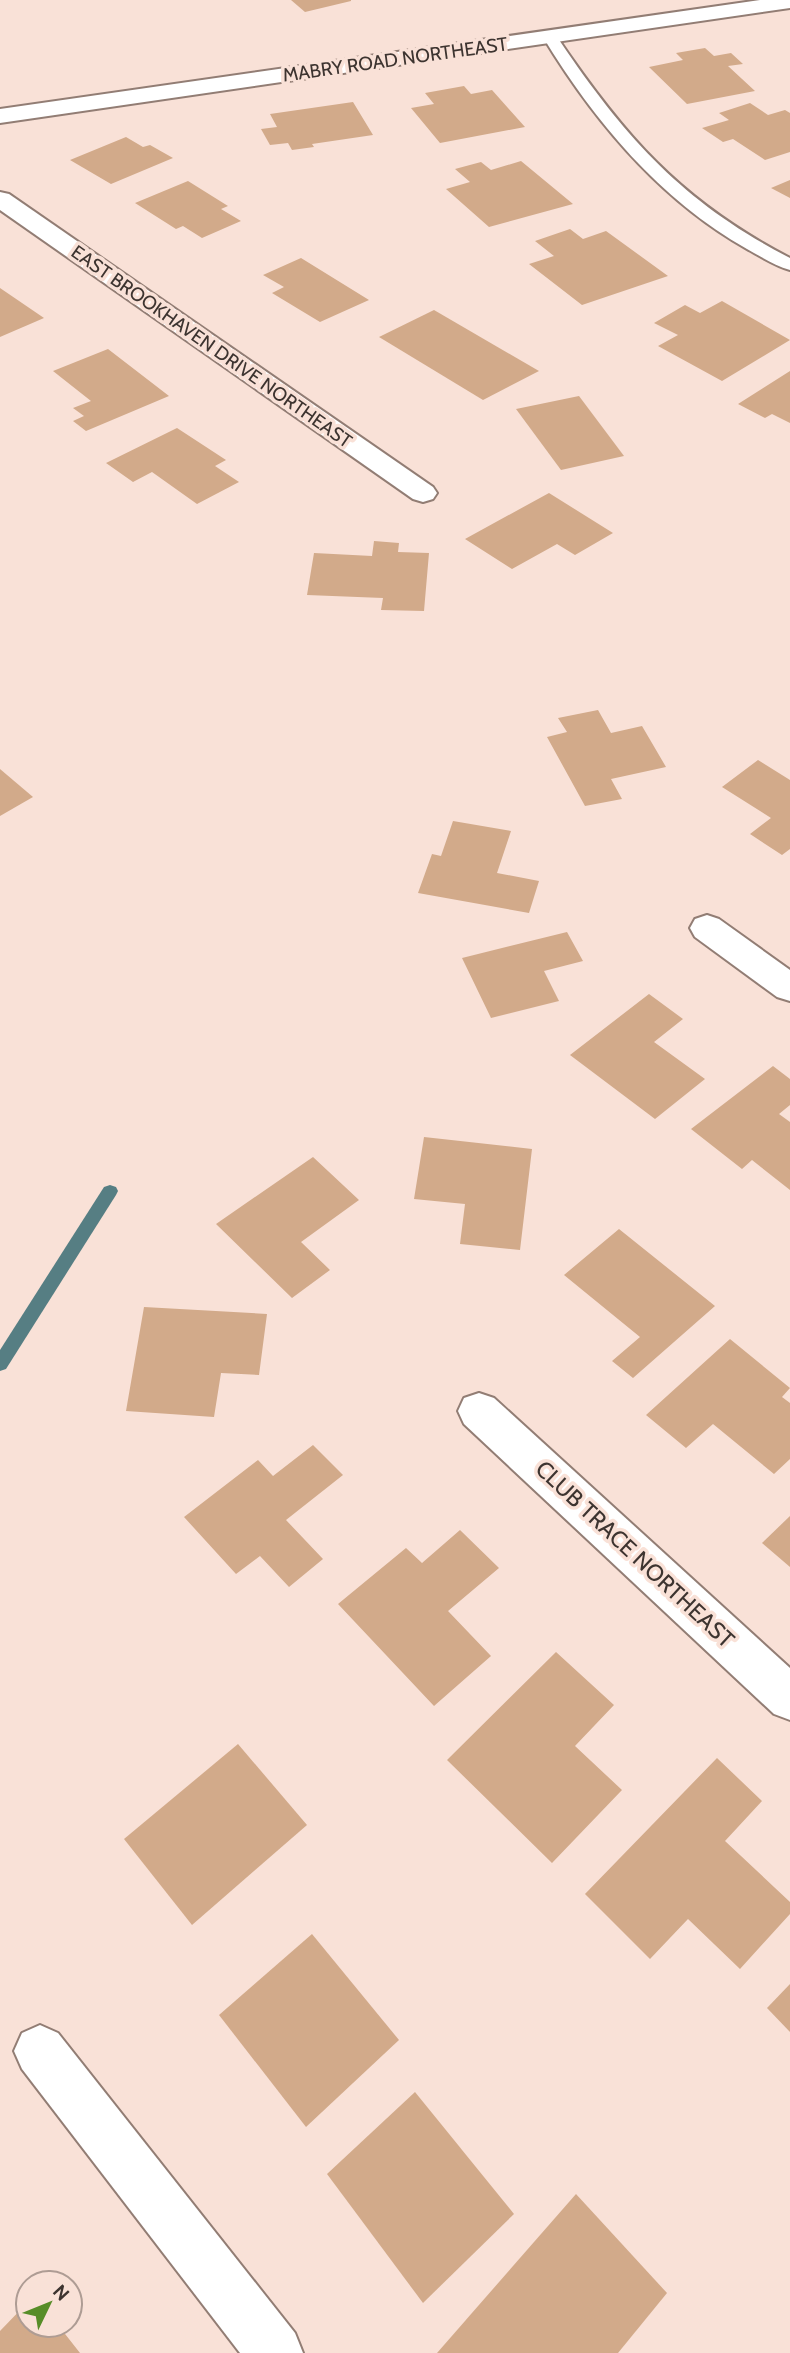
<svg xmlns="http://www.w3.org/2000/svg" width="790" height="2353" viewBox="0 0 790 2353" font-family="Cabin,sans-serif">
	<rect width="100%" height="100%" fill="#f9e1d7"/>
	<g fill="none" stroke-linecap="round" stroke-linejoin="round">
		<!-- stream -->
		<path fill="#567e83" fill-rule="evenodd" d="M110,1185l6,2 2,4 -2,4 -110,174 -6,2v-21l104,-163z"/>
	</g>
	<!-- building -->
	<g fill="#d2aa8a">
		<path d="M291,0h60v1l-46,11z"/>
		<path d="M705,48l9,8 17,-3 12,11 -15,2 27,25 -68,13 -38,-37 34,-7 -7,-7z"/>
		<path d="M464,86l7,8 21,-4 33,37 -85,16 -29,-35 23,-4 -9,-11z"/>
		<path d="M353,102l20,33 -61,9 2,3 -22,3 -4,-7 -18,2 -9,-16 16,-2 -7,-13z"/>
		<path d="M750,103l18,12 17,-5 5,3v39l-25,8 -32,-21 -10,3 -21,-14 27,-8 -10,-7z"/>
		<path d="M126,137l17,10 7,-2 23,13 -62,26 -41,-24z"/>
		<path d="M521,161l52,43 -84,23 -43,-38 24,-7 -15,-13 26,-7 10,8z"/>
		<path d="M790,180v18l-19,-10z"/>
		<path d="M188,181l40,25 -7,3 20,12 -39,17 -19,-12 -7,3 -41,-26z"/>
		<path d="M570,229l13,10 23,-8 62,45 -86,29 -53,-41 25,-8 -19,-15z"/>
		<path d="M301,258l68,42 -49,22 -48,-29 12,-6 -21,-12z"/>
		<path d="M0,288l44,30 -44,19z"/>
		<path d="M722,301l68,39 -68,41 -64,-35 20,-11 -24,-12 31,-18 15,8z"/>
		<path d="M434,310l105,61 -56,29 -104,-63z"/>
		<path d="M108,349l61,47 -83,35 -13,-10 11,-5 -11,-8 18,-7 -38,-30z"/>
		<path d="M790,371v52l-18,-9 -7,4 -27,-14z"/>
		<path d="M579,396l45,60 -63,14 -45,-61z"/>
		<path d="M177,428l49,32 -11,6 24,16 -42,22 -45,-32 -19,10 -27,-19z"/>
		<path d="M549,493l64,40 -38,22 -18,-11 -45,25 -47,-30z"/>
		<path d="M374,541l25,2 -1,9 31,1 -5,58 -43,-1 2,-12 -76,-3 7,-42 58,3z"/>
		<path d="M598,710l13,23 31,-7 24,41 -55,12 11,20 -37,7 -38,-69 20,-5 -9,-14z"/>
		<path d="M758,760l32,20v69l-8,6 -32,-21 21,-16 -49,-31z"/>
		<path d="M0,769l33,28 -33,19z"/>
		<path d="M453,821l58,10 -14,42 42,8 -10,32 -111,-20 14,-39 9,2z"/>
		<path d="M567,932l16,29 -39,10 15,30 -68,17 -29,-60z"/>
		<path d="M649,994l34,25 -29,23 51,37 -50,40 -85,-64z"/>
		<path d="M773,1066l17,13v26l-11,9 11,8v68l-38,-30 -10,9 -51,-40z"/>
		<path d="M424,1137l108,12 -12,101 -60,-6 5,-40 -51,-5z"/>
		<path d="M313,1157l46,43 -58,42 29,28 -38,28 -76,-74z"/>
		<path d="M619,1229l96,77 -82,72 -21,-17 28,-24 -76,-62z"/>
		<path d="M144,1307l123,7 -8,61 -38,-2 -7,44 -88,-6z"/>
		<path d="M730,1339l60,49 -8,9 8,6v56l-16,15 -61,-50 -27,24 -40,-33z"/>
		<path d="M313,1445l30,30 -57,45 37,39 -34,28 -29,-31 -24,18 -52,-57 74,-57 15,16z"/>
		<path d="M790,1516v51l-28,-24z"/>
		<path d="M460,1530l39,38 -51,43 43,45 -57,50 -96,-102 68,-56 16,15z"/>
		<path d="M556,1652l58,53 -39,41 47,44 -70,73 -105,-103z"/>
		<path d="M238,1744l69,81 -115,100 -68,-86z"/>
		<path d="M717,1758l45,43 -37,40 65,61v12l-50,55 -52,-50 -38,40 -65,-65z"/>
		<path d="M312,1934l87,106 -93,87 -87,-112z"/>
		<path d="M790,1984v48l-23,-24z"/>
		<path d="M415,2092l99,122 -91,89 -96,-129z"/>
		<path d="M576,2194l91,99 -49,60h-181z"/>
		<path d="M28,2302v23h30l22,28h-80v-22z"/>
	</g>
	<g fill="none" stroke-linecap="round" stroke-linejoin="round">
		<defs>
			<path id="lane" d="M550,33l5,1c68,101 125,167 235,224v12c-15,-4 -30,-14 -43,-21 -87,-49 -153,-128 -204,-212z"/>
			<g id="street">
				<path d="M760,0h30v8l-790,115v-14z"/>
				<path d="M0,192l9,2 424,293 4,6 -4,6 -10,3 -10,-3 -413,-289z"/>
				<path d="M707,915l12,4 71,51v31l-13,-4 -82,-60 -5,-9 5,-9z"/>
				<path d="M479,1393l15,5 296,270v52l-16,-6 -310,-290 -6,-13 6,-13z"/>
				<path d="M40,2025l18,8 237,300 8,20h-63l-218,-284 -8,-18 8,-18z"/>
			</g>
		</defs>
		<!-- lane casing -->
		<use href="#lane" stroke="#927d74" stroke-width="4"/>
		<!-- street casing -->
		<use href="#street" stroke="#927d74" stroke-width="4"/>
		<!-- lane -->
		<use href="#lane" fill="#fff" fill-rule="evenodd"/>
		<!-- street -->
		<use href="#street" fill="#fff" fill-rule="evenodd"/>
	</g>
	<g text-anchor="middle" stroke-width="7" stroke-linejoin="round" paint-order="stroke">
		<!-- far-street labels -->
		<g font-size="19" fill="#3d3430" stroke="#f9e1d7">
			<text transform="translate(395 59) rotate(-8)" y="7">MABRY ROAD NORTHEAST</text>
			<text transform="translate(212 346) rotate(35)" y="7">EAST BROOKHAVEN DRIVE NORTHEAST</text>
		</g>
		<!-- street labels -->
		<g font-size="23" fill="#3d3430" stroke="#f9e1d7">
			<text transform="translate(635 1554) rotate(43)" y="8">CLUB TRACE NORTHEAST</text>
		</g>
	</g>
	<!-- north arrow -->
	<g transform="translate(49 2304) rotate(47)"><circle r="33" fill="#f9e1d7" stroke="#ae9c94" stroke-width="2"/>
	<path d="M0-5L12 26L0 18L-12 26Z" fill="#578d28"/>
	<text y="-10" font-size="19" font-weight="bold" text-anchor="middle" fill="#3d3430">N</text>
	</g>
</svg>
